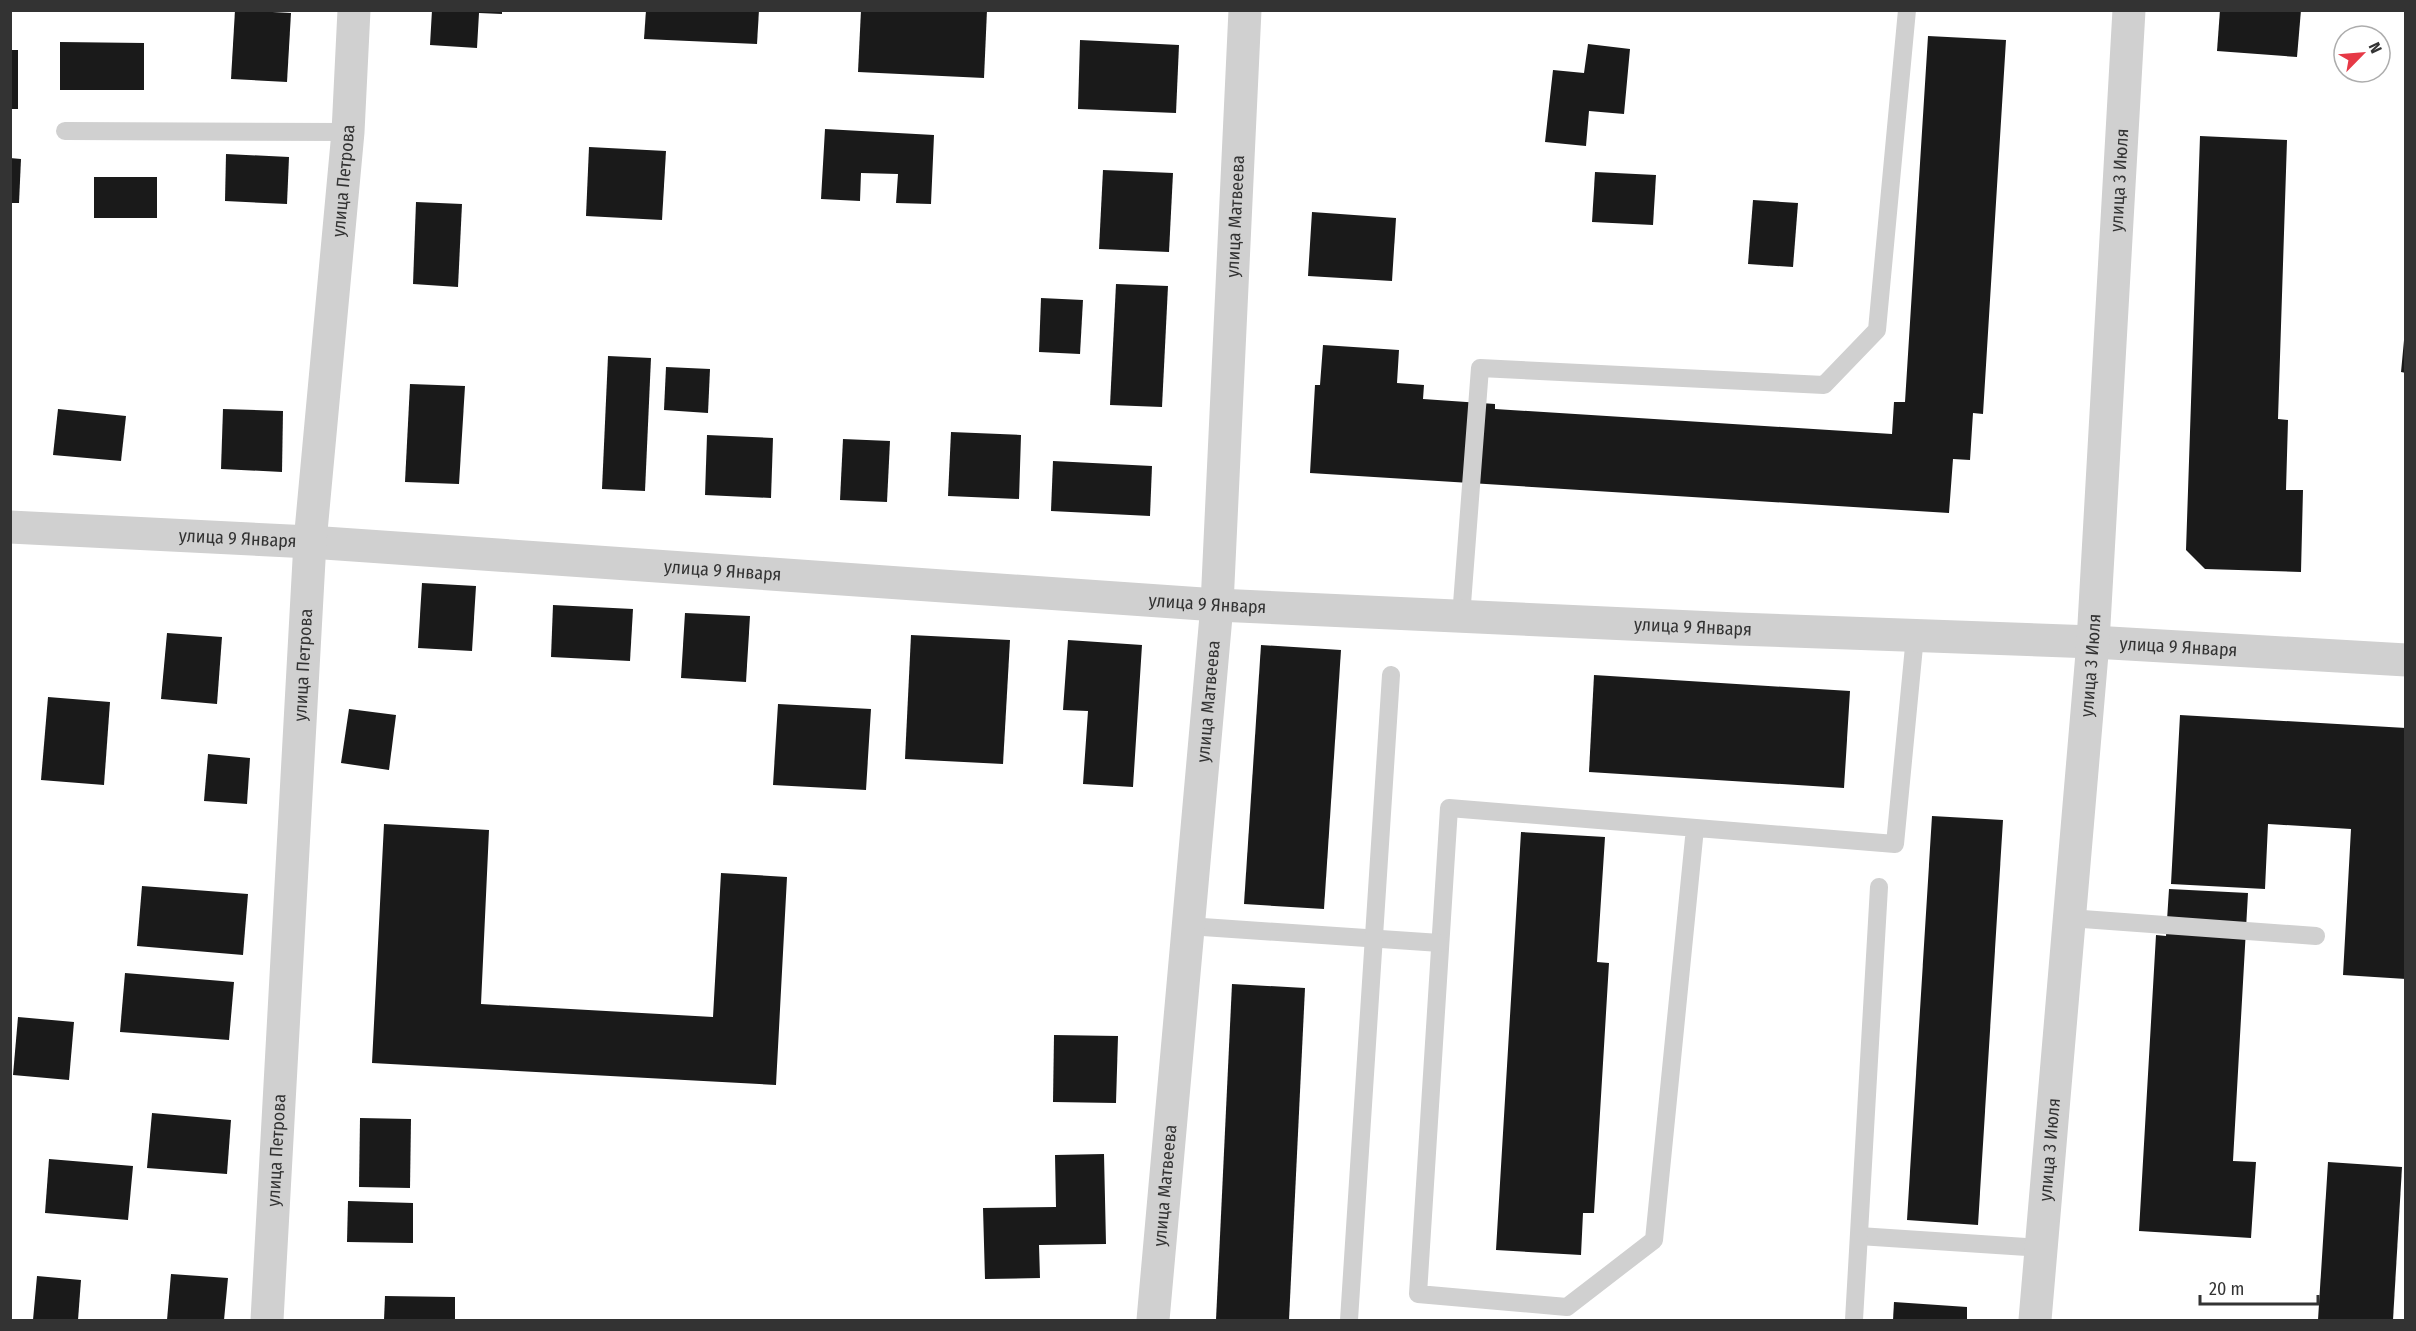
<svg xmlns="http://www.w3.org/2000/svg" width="2416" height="1331" viewBox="0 0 2416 1331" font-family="'Fira Sans Condensed',sans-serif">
	<rect width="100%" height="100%" fill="#fff"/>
	<!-- building -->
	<g fill="#1a1a1a">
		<path d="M235,10l56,3 -4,69 -56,-3z"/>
		<path d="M432,10h70v4l-23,-1 -2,35 -47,-3z"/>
		<path d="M646,10h113l-2,34 -113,-5z"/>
		<path d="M861,10h126l-3,68 -126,-6z"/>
		<path d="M2220,10h81l-4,47 -80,-6z"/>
		<path d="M1928,36l78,4 -23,374 -10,-1 -3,47 -17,-1 -4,54 -639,-40 5,-88h5l3,-40 76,5 -2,33 27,2 -1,14 72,5v5l397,25 2,-32h11z"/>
		<path d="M1080,40l99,5 -3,68 -98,-4z"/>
		<path d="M60,42l84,1v47h-84z"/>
		<path d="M1588,44l42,5 -6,65 -35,-3 -3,35 -41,-4 8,-72 31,3z"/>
		<rect x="10" y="50" width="8" height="59"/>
		<path d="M825,129l109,6 -3,69 -35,-1 2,-29 -37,-1 -1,28 -39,-2z"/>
		<path d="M2200,136l87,4 -9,279 10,1 -2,70h17l-2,82 -96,-3 -19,-19z"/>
		<path d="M589,147l77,4 -4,69 -76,-4z"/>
		<path d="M226,154l63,3 -2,47 -62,-3z"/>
		<path d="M10,158l11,1 -2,44h-9z"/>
		<path d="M1103,170l70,3 -4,79 -70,-3z"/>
		<path d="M1595,172l61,3 -3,50 -61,-3z"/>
		<rect x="94" y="177" width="63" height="41"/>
		<path d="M1753,200l45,3 -5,64 -45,-3z"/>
		<path d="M416,202l46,2 -4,83 -45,-3z"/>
		<path d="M1312,212l84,6 -4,63 -84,-5z"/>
		<path d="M1116,284l52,2 -6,121 -52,-2z"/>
		<path d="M1041,298l42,2 -3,54 -41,-2z"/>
		<path d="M2404,340h2v33l-5,-1z"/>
		<path d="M608,356l43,2 -6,133 -43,-2z"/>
		<path d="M666,367l44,2 -2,44 -44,-3z"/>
		<path d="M410,384l55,2 -6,98 -54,-2z"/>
		<path d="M58,409l68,7 -5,45 -68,-6z"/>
		<path d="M223,409l60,2 -1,61 -61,-3z"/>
		<path d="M951,432l70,3 -2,64 -71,-3z"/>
		<path d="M707,435l66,3 -2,60 -66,-3z"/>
		<path d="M843,439l47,2 -3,61 -47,-2z"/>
		<path d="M1053,461l99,5 -2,50 -99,-5z"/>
		<path d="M422,583l54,3 -4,65 -54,-3z"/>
		<path d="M553,605l80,4 -3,52 -79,-4z"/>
		<path d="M685,613l65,3 -4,66 -65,-4z"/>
		<path d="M167,633l55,4 -5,67 -56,-5z"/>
		<path d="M911,635l99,5 -7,124 -98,-5z"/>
		<path d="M1068,640l74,5 -9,142 -50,-3 5,-73 -25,-1z"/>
		<path d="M1261,645l80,5 -17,259 -80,-5z"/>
		<path d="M1594,675l256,16 -6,97 -255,-16z"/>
		<path d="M48,697l62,5 -6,83 -63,-5z"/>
		<path d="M778,704l93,5 -5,81 -93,-5z"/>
		<path d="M349,709l47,6 -7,55 -48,-7z"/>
		<path d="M2180,715l226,13v251l-63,-4 8,-146 -83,-5 -3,65 -94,-5z"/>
		<path d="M208,754l42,4 -3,46 -43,-3z"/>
		<path d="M1932,816l71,4 -25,405 -71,-5z"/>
		<path d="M384,824l105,6 -8,174 232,13 8,-144 66,4 -11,208 -404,-22z"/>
		<path d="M1521,832l84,5 -8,125 12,1 -15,250h-11l-2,42 -85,-5z"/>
		<path d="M142,886l106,8 -5,61 -106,-9z"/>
		<path d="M2169,889l79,4 -15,268 23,1 -5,76 -112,-7 17,-296 10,1z"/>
		<path d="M125,973l109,9 -5,58 -109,-8z"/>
		<path d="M1232,984l73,4 -16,332h-73z"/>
		<path d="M18,1017l56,5 -5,58 -56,-5z"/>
		<path d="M1054,1035l64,1 -2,67 -63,-1z"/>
		<path d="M152,1113l79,7 -4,54 -80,-6z"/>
		<path d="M360,1118l51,1 -1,69 -51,-1z"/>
		<path d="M1104,1154l2,90 -67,1 1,33 -55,1 -2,-71 73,-1 -1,-52z"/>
		<path d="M49,1159l84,7 -5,54 -83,-7z"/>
		<path d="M2328,1162l74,5 -9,153h-75z"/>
		<path d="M348,1201l65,2v40l-66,-1z"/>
		<path d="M171,1274l57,4 -4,42h-57z"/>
		<path d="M37,1276l44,4 -3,40h-45z"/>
		<path d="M385,1296l70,1v23h-71z"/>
		<path d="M1894,1302l73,5v13h-74z"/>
	</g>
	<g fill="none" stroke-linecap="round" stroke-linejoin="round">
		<!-- service -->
		<g stroke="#d0d0d0" stroke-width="18">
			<path d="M65,131l283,1"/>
			<path d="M1461,617l19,-249 344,17 53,-55 30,-320"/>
			<path d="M1695,828l-41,412 -87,67 -149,-13 31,-486 446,36 20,-208"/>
			<path d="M2069,918l247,18"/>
			<path d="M1188,926l252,17"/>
			<path d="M1859,1236l182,12"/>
			<path d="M1349,1320l42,-645"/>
			<path d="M1854,1320l25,-433"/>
		</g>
		<!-- minor -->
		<g stroke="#d0d0d0" stroke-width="33">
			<path id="s1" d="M10,527l300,15 907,63 520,24 356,13 313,18"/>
			<path id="s2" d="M267,1320l43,-778 38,-410 6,-122"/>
			<path id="s3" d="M1153,1320l64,-715 28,-595"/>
			<path id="s4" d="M2035,1320l58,-678 36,-632"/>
		</g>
	</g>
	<g text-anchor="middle" stroke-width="6" stroke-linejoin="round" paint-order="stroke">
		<!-- street labels -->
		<g font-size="18" fill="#333" stroke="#fff">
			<text dy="6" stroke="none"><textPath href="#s2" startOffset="1142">улица Петрова</textPath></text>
			<text dy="6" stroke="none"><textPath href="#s4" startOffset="1143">улица 3 Июля</textPath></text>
			<text dy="6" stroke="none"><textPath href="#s3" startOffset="1107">улица Матвеева</textPath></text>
			<text dy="6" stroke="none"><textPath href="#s1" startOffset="228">улица 9 Января</textPath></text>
			<text dy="6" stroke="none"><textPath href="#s1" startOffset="714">улица 9 Января</textPath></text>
			<text dy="6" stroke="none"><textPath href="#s1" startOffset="1200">улица 9 Января</textPath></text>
			<text dy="6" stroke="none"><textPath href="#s1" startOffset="1686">улица 9 Января</textPath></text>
			<text dy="6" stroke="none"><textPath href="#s1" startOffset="2172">улица 9 Января</textPath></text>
			<text dy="6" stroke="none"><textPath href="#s2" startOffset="656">улица Петрова</textPath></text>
			<text dy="6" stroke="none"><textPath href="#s4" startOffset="657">улица 3 Июля</textPath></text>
			<text dy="6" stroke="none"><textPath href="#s3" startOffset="621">улица Матвеева</textPath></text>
			<text dy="6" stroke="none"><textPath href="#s2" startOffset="170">улица Петрова</textPath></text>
			<text dy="6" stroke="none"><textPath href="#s4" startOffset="171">улица 3 Июля</textPath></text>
			<text dy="6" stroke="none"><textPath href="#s3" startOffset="135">улица Матвеева</textPath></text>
		</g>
	</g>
	<!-- border -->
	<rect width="2416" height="1331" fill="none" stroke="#333333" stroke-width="24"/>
	<!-- north arrow -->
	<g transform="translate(2362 54) rotate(65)"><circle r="28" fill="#ffffff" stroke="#adadad" stroke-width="1.5"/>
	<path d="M0-4.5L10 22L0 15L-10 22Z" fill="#e63946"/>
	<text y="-9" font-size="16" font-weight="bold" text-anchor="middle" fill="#333333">N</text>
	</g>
	<!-- scale -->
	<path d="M2200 1295v9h118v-9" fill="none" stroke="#333333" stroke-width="3"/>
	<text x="2209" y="1295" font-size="18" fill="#333333" stroke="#ffffff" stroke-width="4.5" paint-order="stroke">20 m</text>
</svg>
